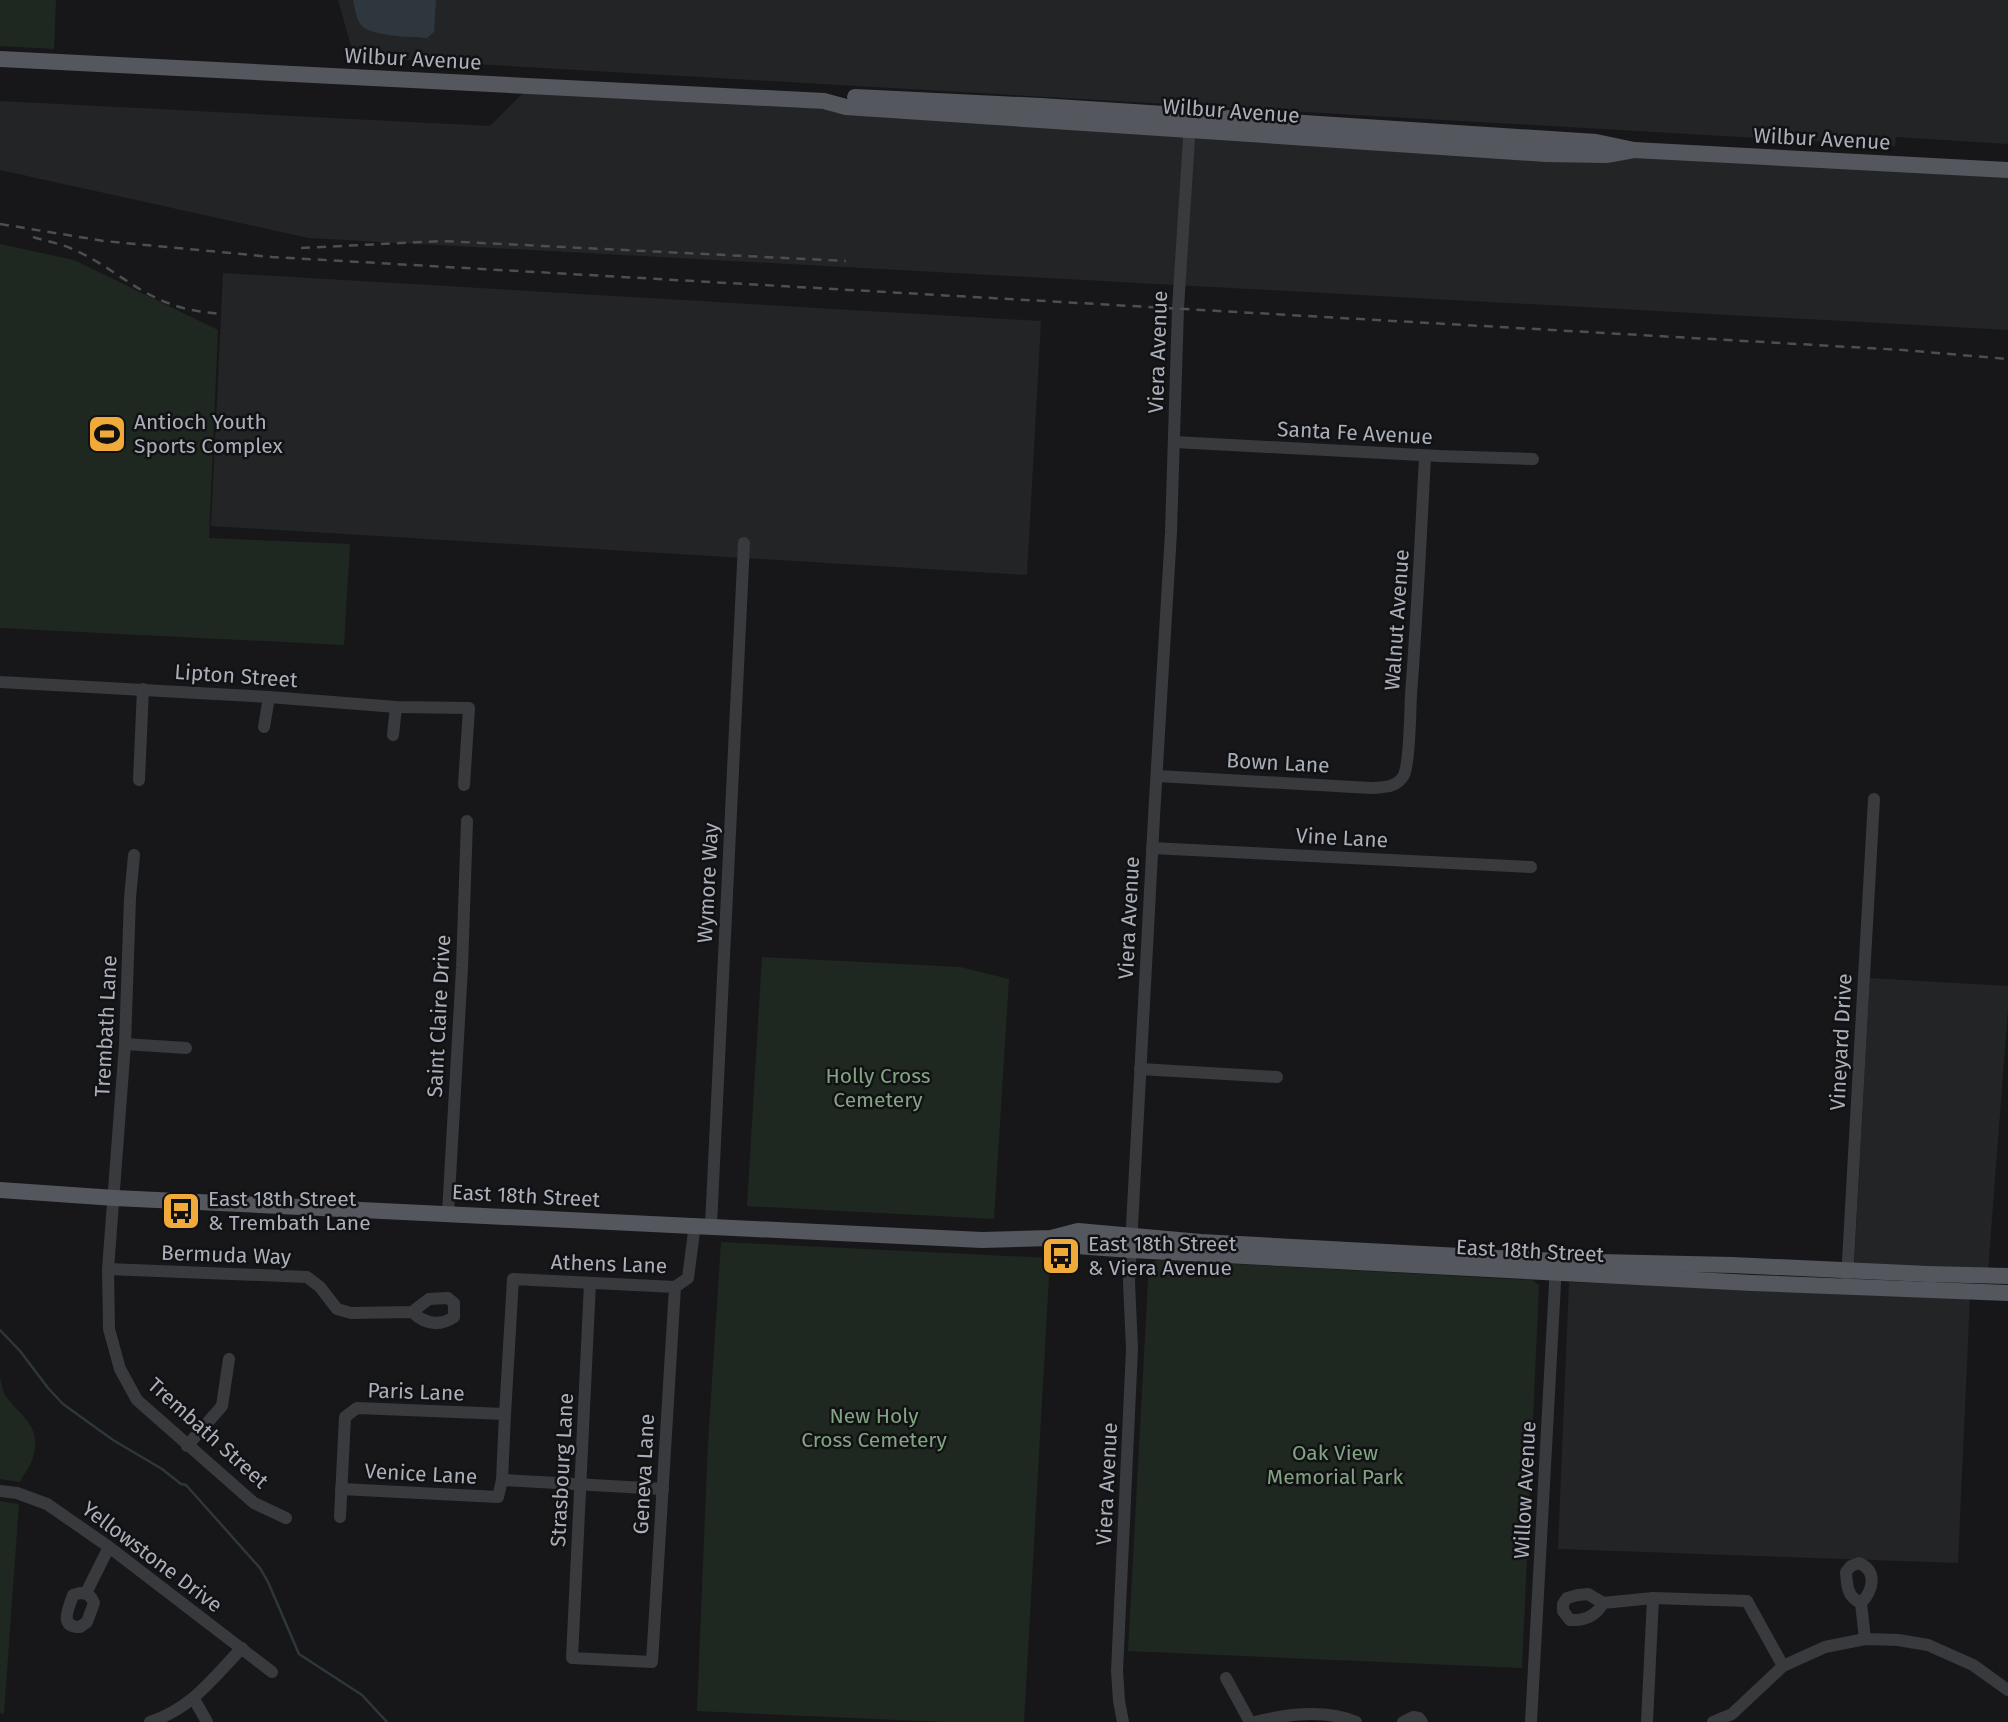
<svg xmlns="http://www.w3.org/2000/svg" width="2008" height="1722" viewBox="0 0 2008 1722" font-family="'Fira Sans',sans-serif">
	<rect width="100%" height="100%" fill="#171719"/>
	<!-- built -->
	<g fill="#232426">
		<path d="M338,0h1670v144l-112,-7 -1,9 -1541,-89z"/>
		<path d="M524,92l1484,84v154l-1700,-92 -308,-68v-69l490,25z"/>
		<path d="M223,273l818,48 -14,254 -816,-49z"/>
		<path d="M1870,978l138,8v23l-20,262 -134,-5z"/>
		<path d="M1569,1282l401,15 -12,266 -400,-14z"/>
	</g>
	<!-- green -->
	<g fill="#1f2820">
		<path d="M0,0h56l-2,49 -54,-3z"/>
		<path d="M0,244l74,16 144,70 -9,208 141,6 -6,101 -344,-17z"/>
		<path d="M762,957l198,10 49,12 -15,240 -247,-13z"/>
		<path d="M721,1242l329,16 -26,464h-80l-247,-11 11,-268z"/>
		<path d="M1159,1260l373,20 7,5 -17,383 -394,-17 21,-388z"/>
		<path d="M0,1378c2,7 3,16 8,21 15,19 34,29 25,58 -2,8 -9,17 -13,25l-20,-3z"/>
		<path d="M0,1501l19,3 -15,210 -4,-1z"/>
	</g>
	<!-- water -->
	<path fill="#2d373d" d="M353,0h83l-2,32 -7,6c-14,-1 -57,-2 -65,-12 -6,-6 -7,-18 -9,-26z"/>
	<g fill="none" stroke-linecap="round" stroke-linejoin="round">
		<!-- stream -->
		<path stroke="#2d373d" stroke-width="2.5" d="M0,1330l20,21 28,37 15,16 50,36 49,29 19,15 5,1 74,83 8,14 31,72 63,41 25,27"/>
		<!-- minor -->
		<g stroke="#383a3e" stroke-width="12">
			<path d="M1175,442l264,14 94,3"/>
			<path d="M0,682l269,15 127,10 73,1 -5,77"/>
			<path d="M264,727l5,-30"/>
			<path d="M393,735l3,-28"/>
			<path d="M1157,776l214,12c13,-1 26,0 33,-13 6,-14 6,-62 7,-80 6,-80 10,-159 14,-239"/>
			<path d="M139,780l4,-91"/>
			<path d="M1152,848l379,19"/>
			<path d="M134,855l-4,43 -5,146 -17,225 1,60 11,40 17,31 117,103 32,15"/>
			<path d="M125,1044l61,4"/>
			<path d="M1140,1069l137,8"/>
			<path d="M448,1213l14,-245 5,-147"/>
			<path d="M711,1225l33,-682"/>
			<path d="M108,1269l199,8 13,10 17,22 14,4 61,-1c13,12 27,15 42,5v-14l-6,-5 -19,1 -17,13"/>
			<path d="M1847,1279l27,-480"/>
			<path d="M590,1283l-18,375 80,4 23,-375"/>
			<path d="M187,1446l35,-40 7,-47"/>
			<path d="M502,1480l161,9"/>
			<path d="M341,1489l157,8 4,-17 3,-66 8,-135 162,8 13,-9 7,-54"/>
			<path d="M0,1491l17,2 30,11 62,43 163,125"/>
			<path d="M340,1517l5,-100 12,-9 148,6"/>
			<path d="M1859,1563c19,8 14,28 2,40 -14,-6 -14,-17 -15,-31l5,-6z"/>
			<path d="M80,1593c8,0 11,3 14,10l-7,19 -7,5c-22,0 -11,-19 -7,-32z"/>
			<path d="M86,1593l23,-46"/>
			<path d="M1603,1603c-7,13 -18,18 -33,17l-7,-9v-7l4,-6 11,-3 10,-1 15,9 50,-5 94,3 36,65"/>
			<path d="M1861,1603l4,36"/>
			<path d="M1226,1678l24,44"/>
			<path d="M194,1699l13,23"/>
			<path d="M150,1722c42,-14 62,-43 92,-74"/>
			<path d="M1123,1722l-4,-21 -2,-30 15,-322 -3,-67 25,-465 17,-285 7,-224 12,-185"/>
			<path d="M1255,1722c32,-8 70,-13 101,0"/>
			<path d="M1403,1722l10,-5 6,1 3,4"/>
			<path d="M1531,1722l25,-457"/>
			<path d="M1647,1722l6,-124"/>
			<path d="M1713,1722l19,-8 51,-48 42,-19 40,-8 33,1 30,5 45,20 35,25"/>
		</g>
		<!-- major -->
		<g stroke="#54575d" stroke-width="16">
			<path d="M0,59l824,42 22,6 700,47 60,1 28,-5"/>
			<path d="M855,97l186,9 555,36 38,8 374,20"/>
			<path d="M0,1190l115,8 867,42 69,-2 27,-7 123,11 355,19 176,4 196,9 80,2"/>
			<path d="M1053,1239l24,7 54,4 621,33 256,10"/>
		</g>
		<!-- rail -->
		<g stroke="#4b4e53" stroke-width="2.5" stroke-dasharray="9 7" stroke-linecap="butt">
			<path d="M0,224l104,17 168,16 1631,93 105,9"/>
			<path d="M33,237c12,4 25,6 37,11 35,14 63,42 98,55 17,7 35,9 53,11"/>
			<path d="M301,248l141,-7 404,20"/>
		</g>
	</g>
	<!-- icons -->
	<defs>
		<symbol id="stadium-square" viewBox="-11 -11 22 22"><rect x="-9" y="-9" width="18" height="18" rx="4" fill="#f0aa39" stroke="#121214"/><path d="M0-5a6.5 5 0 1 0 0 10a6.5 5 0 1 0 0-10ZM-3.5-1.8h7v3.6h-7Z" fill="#111"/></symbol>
		<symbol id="bus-square" viewBox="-11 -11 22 22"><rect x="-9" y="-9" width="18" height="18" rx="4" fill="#f0aa39" stroke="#121214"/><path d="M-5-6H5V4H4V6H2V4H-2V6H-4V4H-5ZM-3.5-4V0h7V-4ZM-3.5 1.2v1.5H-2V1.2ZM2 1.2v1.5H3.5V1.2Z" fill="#111"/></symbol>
	</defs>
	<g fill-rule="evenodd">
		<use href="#stadium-square" x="85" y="412" width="44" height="44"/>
		<use href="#bus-square" x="159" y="1189" width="44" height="44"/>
		<use href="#bus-square" x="1039" y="1234" width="44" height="44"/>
	</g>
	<g text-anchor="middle" stroke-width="5" stroke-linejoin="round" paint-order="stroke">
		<!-- street labels -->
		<g font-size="21" fill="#aaafb9" stroke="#121214">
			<text transform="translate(413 59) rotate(3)" y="7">Wilbur Avenue</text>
			<text transform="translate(1231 111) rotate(4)" y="7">Wilbur Avenue</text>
			<text transform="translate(1822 139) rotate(3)" y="7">Wilbur Avenue</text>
			<text transform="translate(1158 352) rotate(-88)" y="7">Viera Avenue</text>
			<text transform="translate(1355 433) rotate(3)" y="7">Santa Fe Avenue</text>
			<text transform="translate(1397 620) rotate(-86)" y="7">Walnut Avenue</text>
			<text transform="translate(236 676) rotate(4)" y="7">Lipton Street</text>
			<text transform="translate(1278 763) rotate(3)" y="7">Bown Lane</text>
			<text transform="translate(1342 838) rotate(3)" y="7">Vine Lane</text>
			<text transform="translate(708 883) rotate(-87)" y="7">Wymore Way</text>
			<text transform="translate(1129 918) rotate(-87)" y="7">Viera Avenue</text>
			<text transform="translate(439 1016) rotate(-87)" y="7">Saint Claire Drive</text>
			<text transform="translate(106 1026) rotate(-87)" y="7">Trembath Lane</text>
			<text transform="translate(1841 1042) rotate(-87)" y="7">Vineyard Drive</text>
			<text transform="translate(526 1196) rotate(3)" y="7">East 18th Street</text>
			<text transform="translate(1530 1251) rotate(3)" y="7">East 18th Street</text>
			<text transform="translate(226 1255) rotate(2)" y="7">Bermuda Way</text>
			<text transform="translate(609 1264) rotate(2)" y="7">Athens Lane</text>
			<text transform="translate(416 1392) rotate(2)" y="7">Paris Lane</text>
			<text transform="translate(208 1433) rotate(42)" y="7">Trembath Street</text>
			<text transform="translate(562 1470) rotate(-87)" y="7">Strasbourg Lane</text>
			<text transform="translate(421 1474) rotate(3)" y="7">Venice Lane</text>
			<text transform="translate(644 1474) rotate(-87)" y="7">Geneva Lane</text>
			<text transform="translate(1107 1484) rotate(-87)" y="7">Viera Avenue</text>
			<text transform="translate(1525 1490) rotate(-87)" y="7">Willow Avenue</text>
			<text transform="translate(152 1557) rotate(37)" y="7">Yellowstone Drive</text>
		</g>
		<!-- poi labels -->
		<g font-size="21" fill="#aaafb9" stroke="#121214" text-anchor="start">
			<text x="134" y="429">Antioch Youth<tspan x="134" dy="24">Sports Complex</tspan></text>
			<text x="208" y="1206">East 18th Street<tspan x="208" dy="24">&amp; Trembath Lane</tspan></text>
			<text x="1088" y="1251">East 18th Street<tspan x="1088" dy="24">&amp; Viera Avenue</tspan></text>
		</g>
		<!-- park labels -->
		<g font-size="21" fill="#81a482" stroke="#121214">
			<text x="878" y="1083">Holly Cross<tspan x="878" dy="24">Cemetery</tspan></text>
			<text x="874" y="1423">New Holy<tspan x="874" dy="24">Cross Cemetery</tspan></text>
			<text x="1335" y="1460">Oak View<tspan x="1335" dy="24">Memorial Park</tspan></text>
		</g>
	</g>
</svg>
